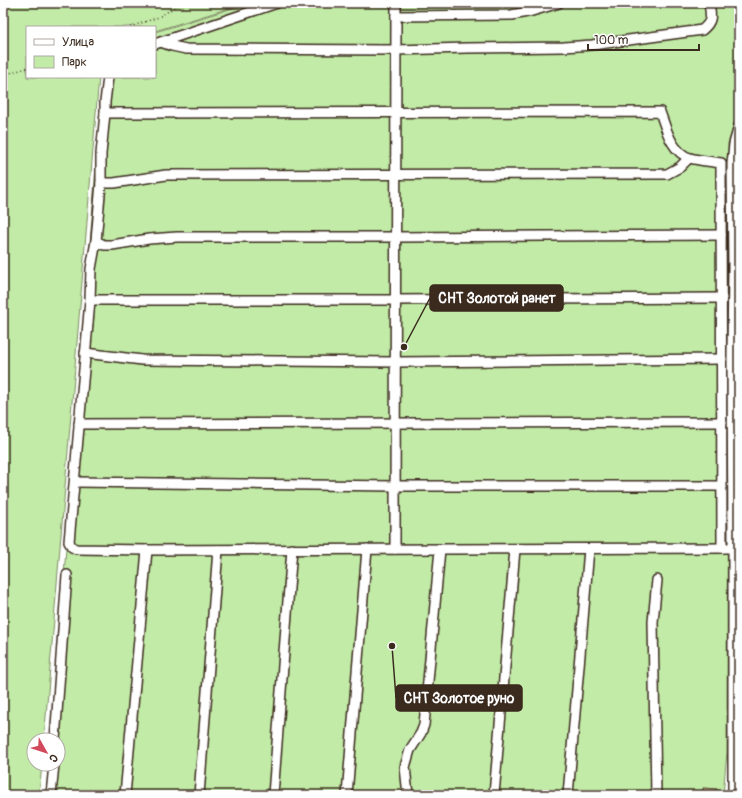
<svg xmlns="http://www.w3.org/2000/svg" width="742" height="798" viewBox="0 0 742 798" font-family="Pangolin,sans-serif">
	<rect width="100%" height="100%" fill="#fff"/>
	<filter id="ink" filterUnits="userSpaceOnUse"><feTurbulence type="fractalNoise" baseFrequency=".025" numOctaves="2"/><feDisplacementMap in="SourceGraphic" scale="8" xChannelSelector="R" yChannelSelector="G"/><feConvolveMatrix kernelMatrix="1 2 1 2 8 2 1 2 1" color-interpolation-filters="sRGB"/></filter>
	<g filter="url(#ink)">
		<!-- green -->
		<g fill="#c1eba7" stroke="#7e8a62">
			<path d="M3,3h243l-91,28v-4h-128v50h72l-55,663h-10v24h8l-3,31h-36z"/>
			<path d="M249,3h490v107l-11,33 -1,609 -4,43h-677l3,-31h9v-24h-7l52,-663h52v-45z"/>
		</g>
		<!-- building -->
		<path fill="#eed1a2" stroke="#3b2a1e" d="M703,788l14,1 -1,6h-13z"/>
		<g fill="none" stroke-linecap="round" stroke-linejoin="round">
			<defs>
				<g id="minor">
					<path d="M396,16l116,-1 20,-4 27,-8"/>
					<path d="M161,42l11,4 14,3 210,1 71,-2 97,-1 28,-2 110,-15c11,-9 9,-14 7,-27"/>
					<path d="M155,44l122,-41"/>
					<path d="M108,77l-3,25v11l-4,41v29l-5,58 -5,28 -1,31 -21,242 3,5 4,2 71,1 586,-2"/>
					<path d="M105,113l555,-1c6,16 11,40 30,46 10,3 21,3 31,5l1,385"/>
					<path d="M101,183h13l52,-8 501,-1 13,-7 9,-9"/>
					<path d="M96,241l8,4h8l37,-6 28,-2h219l325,-2"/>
					<path d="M90,300h305l327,-2"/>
					<path d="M85,353l57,7 253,2 327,-3"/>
					<path d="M79,424l643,-2"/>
					<path d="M75,482l320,4h327"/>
					<path d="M395,549l1,-546"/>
					<path d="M55,740l12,-165"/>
					<path d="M51,795l3,-31"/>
					<path d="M125,795l22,-245"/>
					<path d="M199,795l19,-245"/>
					<path d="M273,795l19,-246"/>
					<path d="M347,795l20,-246"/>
					<path d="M408,795l-3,-28 5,-17 11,-17 3,-8 16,-176"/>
					<path d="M494,795l21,-246"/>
					<path d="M568,795l21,-246"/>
					<path d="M656,795l-3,-173 4,-42"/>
					<path d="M733,795v-247l-1,-192 1,-89 -1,-103 2,-20 5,-18"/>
				</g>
			</defs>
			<!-- minor casing -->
			<use href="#minor" stroke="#3b2a1e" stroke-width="12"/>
			<!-- path -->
			<g stroke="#3b2a1e" stroke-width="1.5" stroke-dasharray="1 3" stroke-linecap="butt">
				<path d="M130,27l29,-10 22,-14"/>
				<path d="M3,75l24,-7"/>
			</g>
			<!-- minor -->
			<use href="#minor" stroke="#fff" stroke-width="9"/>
		</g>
	</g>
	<!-- callouts -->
	<path fill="none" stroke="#3b2a1e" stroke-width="1.5" d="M404 347L430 298M392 646L396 698"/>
	<g fill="#3b2a1e" stroke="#fff" stroke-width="1.5">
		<circle cx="404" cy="347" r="4"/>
		<circle cx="392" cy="646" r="4"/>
	</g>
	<g fill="#3b2a1e" stroke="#3b2a1e" stroke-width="1.5">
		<rect x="430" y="285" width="133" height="26" rx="4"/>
		<rect x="396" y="685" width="126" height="26" rx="4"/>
	</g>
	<g font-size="14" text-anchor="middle" font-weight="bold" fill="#fff">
		<text x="497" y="303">СНТ Золотой ранет</text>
		<text x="459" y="703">СНТ Золотое руно</text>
	</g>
	<!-- margin -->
	<rect width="742" height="798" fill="none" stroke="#fff" stroke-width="16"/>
	<rect x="8" y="8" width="726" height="782" fill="none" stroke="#3b2a1e" stroke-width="1.5" filter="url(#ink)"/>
	<!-- legend -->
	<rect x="26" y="26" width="130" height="52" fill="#ffffff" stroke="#b1aaa5"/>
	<rect x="34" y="39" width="20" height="6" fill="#ffffff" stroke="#b1aaa5"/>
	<text x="62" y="46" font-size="12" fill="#3b2a1e">Улица</text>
	<rect x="34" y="56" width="20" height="12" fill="#c1eba7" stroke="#b1aaa5"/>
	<text x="62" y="66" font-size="12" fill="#3b2a1e">Парк</text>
	<!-- north arrow -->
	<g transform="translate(46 752) rotate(129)"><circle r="19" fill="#ffffff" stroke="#b1aaa5"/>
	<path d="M0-3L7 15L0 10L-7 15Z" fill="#d1495b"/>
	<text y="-6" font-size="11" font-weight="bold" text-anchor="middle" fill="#3b2a1e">С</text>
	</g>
	<!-- scale -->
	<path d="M588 44v6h111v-6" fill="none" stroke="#3b2a1e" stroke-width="2"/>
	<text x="594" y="44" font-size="12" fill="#3b2a1e" stroke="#ffffff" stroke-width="3" paint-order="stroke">100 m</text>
</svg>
